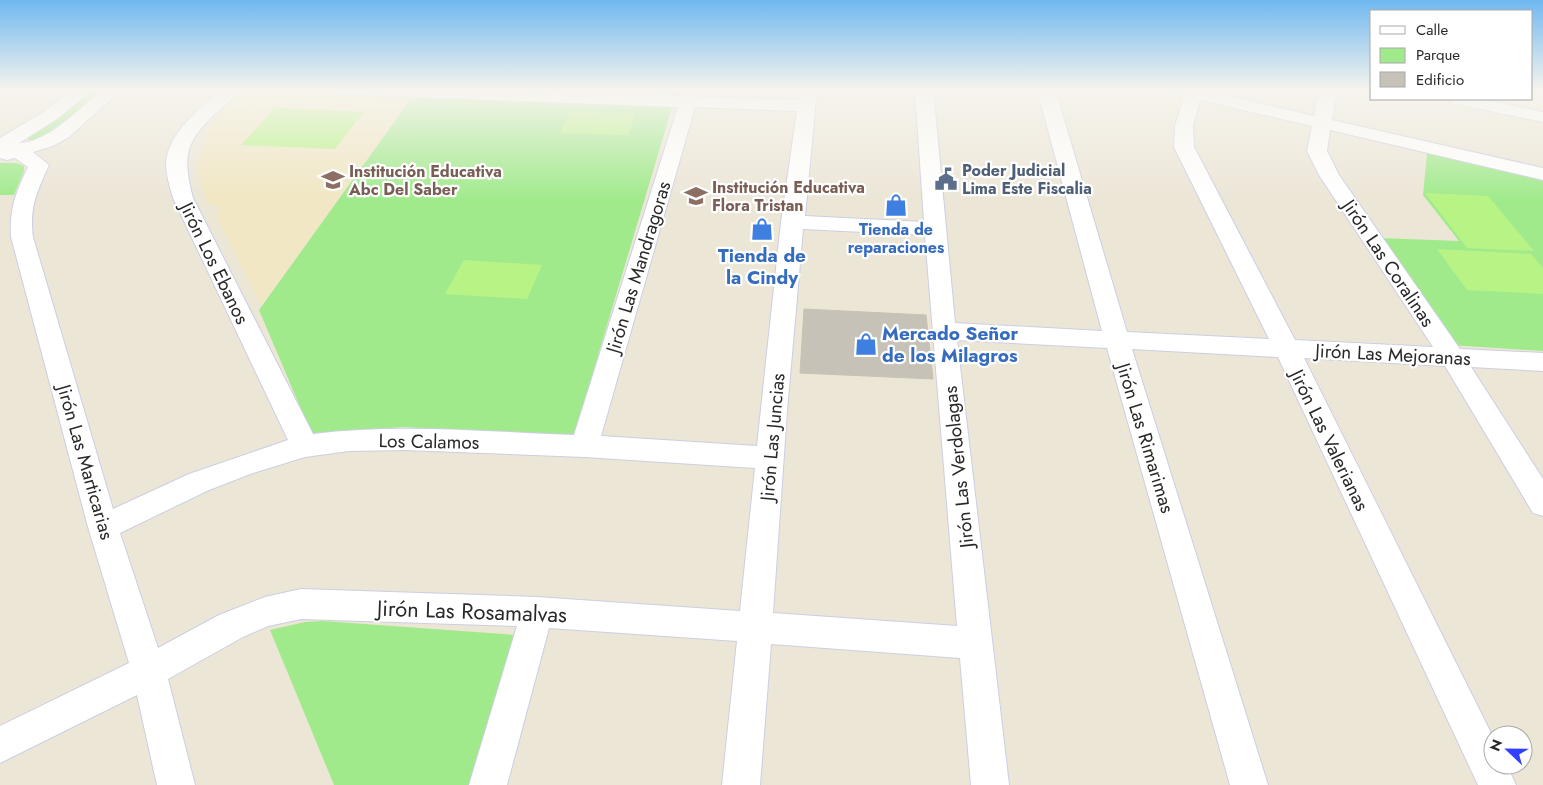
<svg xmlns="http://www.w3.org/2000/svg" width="1543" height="785" viewBox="0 0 1543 785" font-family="Jost,sans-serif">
	<rect width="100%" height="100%" fill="#ece6d7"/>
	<!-- education -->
	<path fill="#f1e7c4" d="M242,91l170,6 -151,209 -45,-91 5,-4 -4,-5 -8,-1 -11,-26 -2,-12 14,-43z"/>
	<!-- green -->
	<g fill="#a1ea8c">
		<path d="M90,89h15l-61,49 -12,4 -4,-3 1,-3z"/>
		<path d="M413,96l260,8 -99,332 -172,-9 -90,8 -53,-125z"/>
		<path d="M1427,153l116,26v172l-92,-6 -72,-107 80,3 -36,-46z"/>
		<path d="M0,163h17l7,3v5l-10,24h-14z"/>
		<path d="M323,621l193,14 -43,150h-139l-64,-155 35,-8z"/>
	</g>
	<!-- pitch -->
	<g fill="#b8f386">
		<path d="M275,108l89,4 -29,37 -94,-4z"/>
		<path d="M570,111l65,3 -7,21 -68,-2z"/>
		<path d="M1425,193l63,3 46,55 -67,-3z"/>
		<path d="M1437,249l94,5 12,14v26l-76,-4z"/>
		<path d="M464,260l78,5 -15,34 -82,-5z"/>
	</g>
	<!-- building -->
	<path fill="#c7c2b7" stroke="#c7c2b1" d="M804,309l122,6 7,64 -133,-6z"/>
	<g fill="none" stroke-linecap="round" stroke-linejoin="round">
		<defs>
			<g id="minor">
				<path d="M73,89h20l-36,30 -38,24c29,0 62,-36 84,-54h19l-53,48 -16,9 -20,6 16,13c-12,27 -20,42 -16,72l80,272 76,-35 99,-34 -115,-242c-3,-11 -7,-23 -7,-35 2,-31 35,-55 56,-74h19c-6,8 -15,15 -23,22 -33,31 -36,44 -25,87l120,236c86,-11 174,-2 261,1l104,-328 -341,-13 -6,-1 -3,-4h147l206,7 2,-7h18l-2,8 99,3 1,-11h18l-12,127 119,6 -9,-133h18l22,234 147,8 -65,-242h18l72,243 142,7 -95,-192 1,-21 9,-30 -15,-3 -3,-4h32l116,27 5,-27h18l-5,31 211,48v12l-213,-50 -3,21 12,24 121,174 83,4v18l-72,-4 72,112v37l-10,-3 -88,-147 -141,-8 189,379v28h14l9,20h-38l-200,-428 -146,-8 136,436h-38l-123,-437 -150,-8 52,445h-38l-11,-127 -189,-14 -11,141h-38l15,-144 -188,-13 -42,157h-38l48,-159 -216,-7 -33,7 -25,11 -75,42 27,106h-38l-20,-90 -137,68v-37l129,-63 -41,-136 -77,-290c-2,-28 5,-45 17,-70l-13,-9 -8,2 -7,-2v-20l45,-27zM1200,100l112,26 -5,25 12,24 114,172 -138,-7 -101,-193 -1,-21zM695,107l102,4 -16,111 -24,224 -156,-10zM803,229l122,6 32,391 -184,-13 14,-202zM405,450l179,7 171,11 -15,143 -203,-14 -236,-8 -36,8 -46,18 -61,33 -38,-115 89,-43 44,-17 52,-16 44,-6z"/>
				<path d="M1449,99h33l61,13v10l-91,-19z"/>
			</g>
		</defs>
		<!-- minor casing -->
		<use href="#minor" stroke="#cccee3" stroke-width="2"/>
		<!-- minor -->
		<use href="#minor" fill="#fff" fill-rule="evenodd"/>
	</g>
	<!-- sky -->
	<linearGradient id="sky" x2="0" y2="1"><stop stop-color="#70b8f0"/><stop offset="0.45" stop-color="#f6f4ed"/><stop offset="1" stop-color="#f6f4ed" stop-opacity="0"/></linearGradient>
	<rect width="1543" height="199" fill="url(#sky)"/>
	<!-- icons -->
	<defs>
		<symbol id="civic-bare" viewBox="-9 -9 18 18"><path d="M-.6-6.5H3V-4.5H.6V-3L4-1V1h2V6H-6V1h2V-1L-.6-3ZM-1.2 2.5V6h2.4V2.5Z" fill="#5c6f8a" stroke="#fff" stroke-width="2.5" paint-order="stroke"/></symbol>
		<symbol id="school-bare" viewBox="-9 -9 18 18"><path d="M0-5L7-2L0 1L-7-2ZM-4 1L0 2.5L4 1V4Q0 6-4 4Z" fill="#8d6e63" stroke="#fff" stroke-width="2.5" paint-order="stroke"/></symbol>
		<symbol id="shop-bare" viewBox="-9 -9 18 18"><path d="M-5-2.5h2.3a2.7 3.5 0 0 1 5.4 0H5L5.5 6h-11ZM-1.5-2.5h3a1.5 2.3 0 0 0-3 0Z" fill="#3f7fe0" stroke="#fff" stroke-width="2.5" paint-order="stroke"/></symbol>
	</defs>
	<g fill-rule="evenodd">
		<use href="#civic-bare" x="930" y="163" width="32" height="32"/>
		<use href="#school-bare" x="317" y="164" width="32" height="32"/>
		<use href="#school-bare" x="680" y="180" width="32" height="32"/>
		<use href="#shop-bare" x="880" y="189" width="32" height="32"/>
		<use href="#shop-bare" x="746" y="213" width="32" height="32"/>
		<use href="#shop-bare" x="850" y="328" width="32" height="32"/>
	</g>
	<g text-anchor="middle" stroke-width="4.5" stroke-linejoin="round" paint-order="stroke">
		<!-- far-service labels -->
		<g font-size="16" font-weight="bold" fill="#4e5e75" stroke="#fff" text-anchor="start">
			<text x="962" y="176">Poder Judicial<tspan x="962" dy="18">Lima Este Fiscalia</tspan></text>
		</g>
		<!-- far-education labels -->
		<g font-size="16" font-weight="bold" fill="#785e54" stroke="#fff" text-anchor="start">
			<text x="349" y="177">Institución Educativa<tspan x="349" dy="18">Abc Del Saber</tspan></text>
			<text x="712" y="193">Institución Educativa<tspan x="712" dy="18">Flora Tristan</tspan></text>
		</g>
		<!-- far-shop labels -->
		<g font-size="16" font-weight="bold" fill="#366cbe" stroke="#fff">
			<text x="896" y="235">Tienda de<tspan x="896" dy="18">reparaciones</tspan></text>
		</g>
		<!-- shop labels -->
		<g font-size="19" font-weight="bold" fill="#366cbe" stroke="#fff">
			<text x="762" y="262">Tienda de<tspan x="762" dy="22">la Cindy</tspan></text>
			<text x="882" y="340" text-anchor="start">Mercado Señor<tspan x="882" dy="22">de los Milagros</tspan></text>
		</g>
		<!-- street labels -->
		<g font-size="19" fill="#282828" stroke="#fff">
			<text transform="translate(215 263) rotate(64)" y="7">Jirón Los Ebanos</text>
			<text transform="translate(1389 263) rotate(56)" y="7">Jirón Las Coralinas</text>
			<text transform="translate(638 267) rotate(-73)" y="7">Jirón Las Mandragoras</text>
			<text transform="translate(1393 354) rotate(3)" y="7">Jirón Las Mejoranas</text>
			<text transform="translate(772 437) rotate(-85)" y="7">Jirón Las Juncias</text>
			<text transform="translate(1146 438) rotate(73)" y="7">Jirón Las Rimarimas</text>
			<text transform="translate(1330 440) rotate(64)" y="7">Jirón Las Valerianas</text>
			<text transform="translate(429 441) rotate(1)" y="7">Los Calamos</text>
			<text transform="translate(86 462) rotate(74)" y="7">Jirón Las Marticarias</text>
			<text transform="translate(958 467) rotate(-96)" y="7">Jirón Las Verdolagas</text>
		</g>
		<!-- near-street labels -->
		<g font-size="22" fill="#282828" stroke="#fff">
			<text transform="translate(472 611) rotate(2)" y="8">Jirón Las Rosamalvas</text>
		</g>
	</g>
	<!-- legend -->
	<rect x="1370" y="10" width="162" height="90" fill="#ffffff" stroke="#a9a9a9"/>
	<rect x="1380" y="26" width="25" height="8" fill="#ffffff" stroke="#a9a9a9"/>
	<text x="1416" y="35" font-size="15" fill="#282828">Calle</text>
	<rect x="1380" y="48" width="25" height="15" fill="#a1ea8c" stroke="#a9a9a9"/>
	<text x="1416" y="60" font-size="15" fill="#282828">Parque</text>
	<rect x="1380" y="72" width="25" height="15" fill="#c7c2b7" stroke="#a9a9a9"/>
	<text x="1416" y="85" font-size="15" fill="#282828">Edificio</text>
	<!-- north arrow -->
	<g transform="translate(1508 750) rotate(292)"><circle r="24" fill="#ffffff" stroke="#a9a9a9"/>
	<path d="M0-4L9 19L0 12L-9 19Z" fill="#3140ff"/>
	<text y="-8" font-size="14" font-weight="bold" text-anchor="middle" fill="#282828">N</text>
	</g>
</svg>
